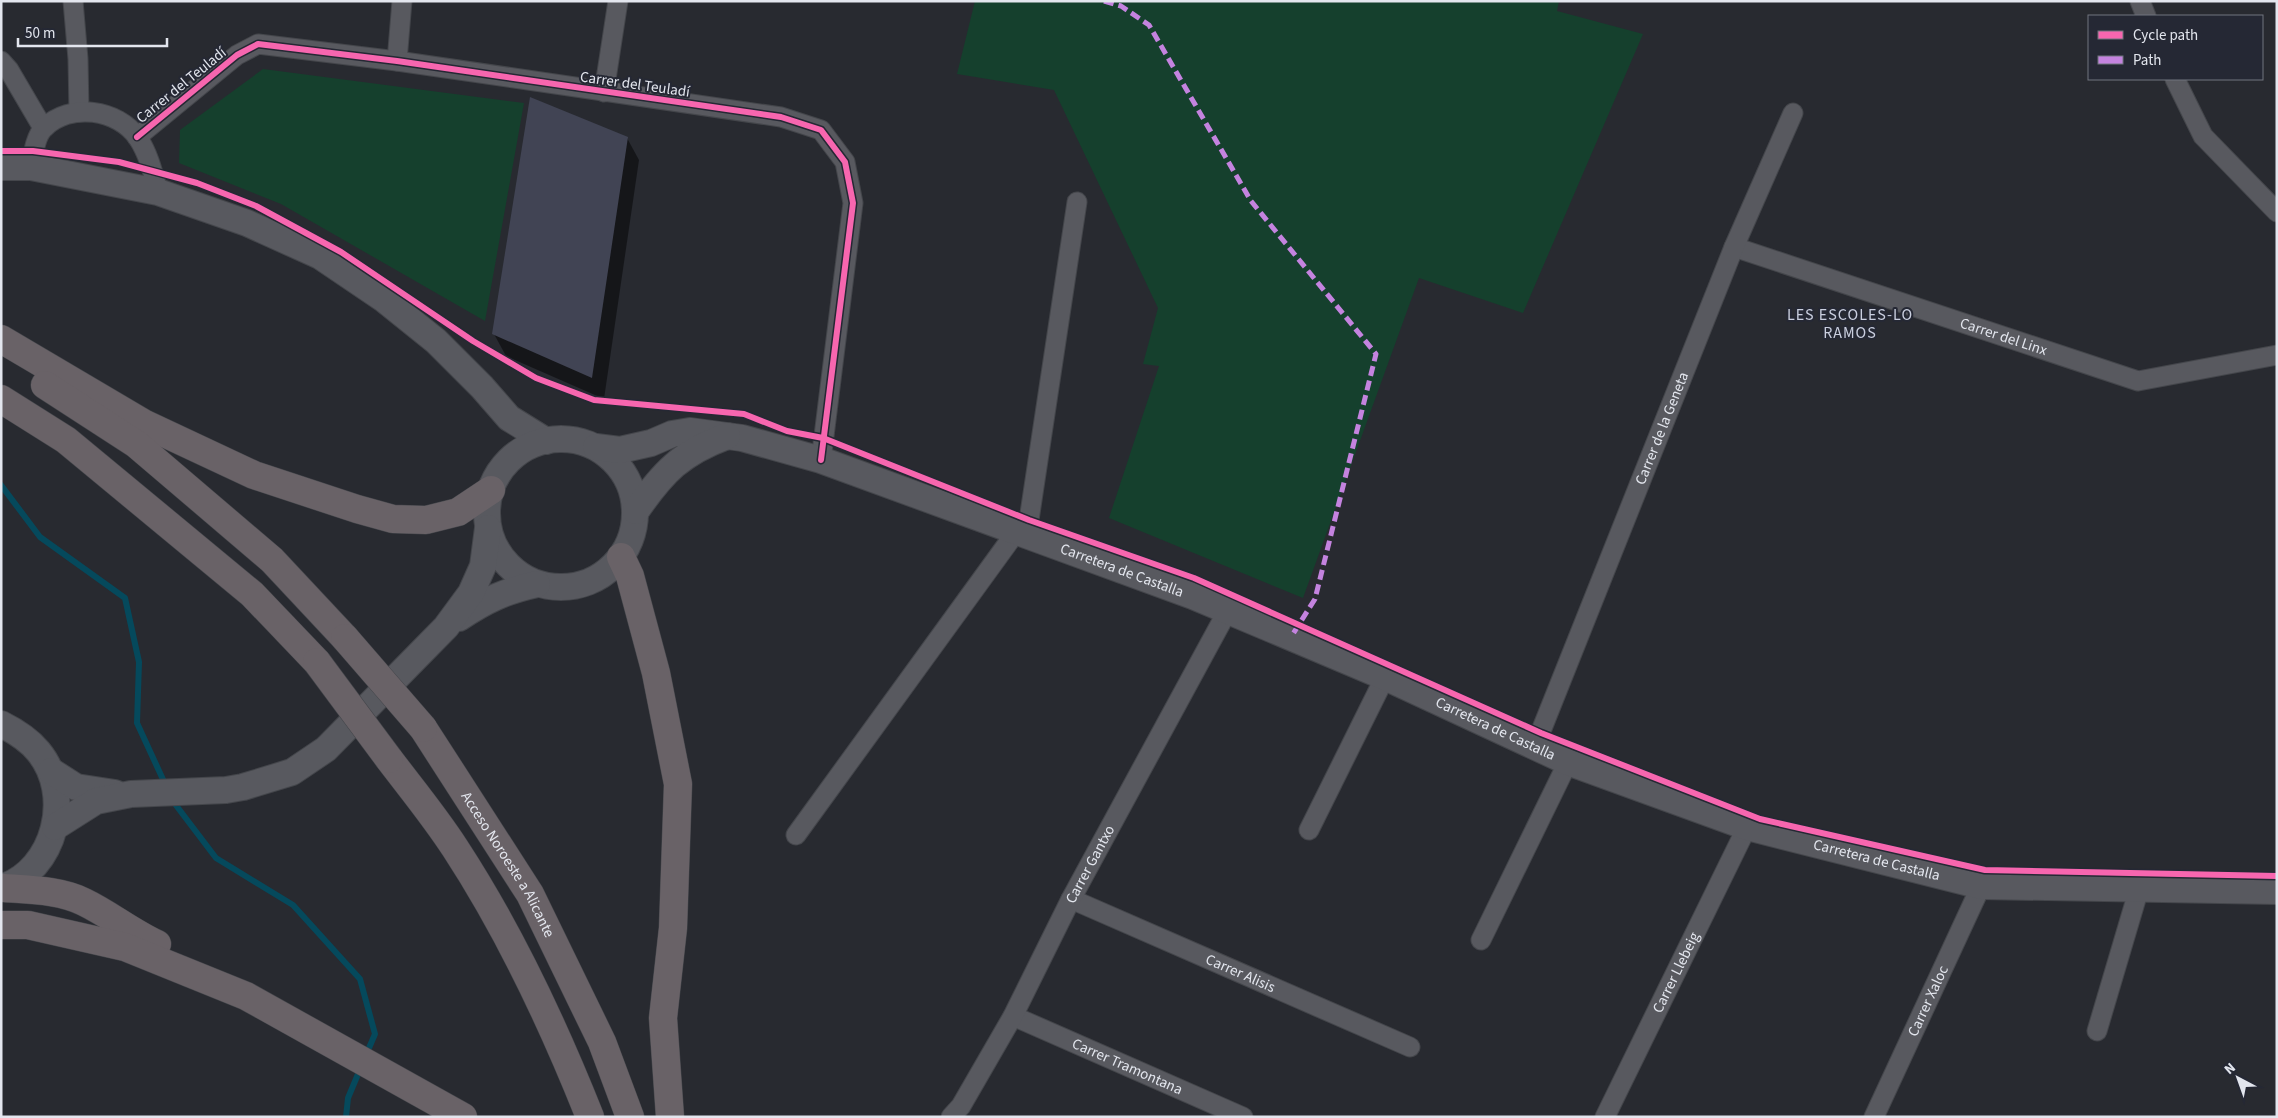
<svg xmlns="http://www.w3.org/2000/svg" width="2278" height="1118" viewBox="0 0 2278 1118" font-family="'Source Sans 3',sans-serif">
	<rect width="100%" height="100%" fill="#282a30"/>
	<!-- green -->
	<g fill="#15402d">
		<path d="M975,1h584l-2,10 86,23 -120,279 -104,-35 -116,320 -194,-80 50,-152 -16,-2 15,-56 -104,-218 -97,-16z"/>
		<path d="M263,69l261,34 -39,218 -204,-117 -102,-41 1,-33z"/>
	</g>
	<!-- shadow -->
	<path fill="#0007" d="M627,138l12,22 -35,239 -98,-43 -12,-22z"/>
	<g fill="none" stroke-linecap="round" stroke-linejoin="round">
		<!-- stream -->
		<g stroke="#05495c" stroke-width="6">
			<path d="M1,485l39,52 85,61 14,64 -2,61 29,63"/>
			<path d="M172,800l44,58 77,47 67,74 15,55 -9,21"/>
			<path d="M346,1117l2,-19 13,-31"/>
		</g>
	</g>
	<!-- building -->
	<path fill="#414454" d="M530,97l98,40 -36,241 -100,-44z"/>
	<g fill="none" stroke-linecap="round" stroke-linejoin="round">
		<defs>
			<g id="street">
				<path d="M73,1l5,58 1,53"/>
				<path d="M2140,1l6,15"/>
				<path d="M1,61l8,9 34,58"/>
				<path d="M397,61l5,-60"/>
				<path d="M2175,79l28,57 74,76"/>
				<path d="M604,92l14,-91"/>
				<path d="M137,137l100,-82 21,-11 139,17 384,56 40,13 24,32 8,41 -32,257"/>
				<path d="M31,167c2,-11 4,-31 13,-39 26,-26 74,-19 94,10 11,17 15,35 20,54"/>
				<path id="s1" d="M1734,247l404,134 139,-26"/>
				<path id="s2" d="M1535,746l199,-499 59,-134"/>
				<path d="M1309,830l76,-153"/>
				<path d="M796,835l220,-303 13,-12 48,-318"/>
				<path id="s3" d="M1071,899l339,148"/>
				<path d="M1481,940l87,-178"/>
				<path id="s4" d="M1013,1016l230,101"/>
				<path d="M2097,1031l42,-142"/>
				<path id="s5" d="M951,1117l10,-11 52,-90 58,-117 157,-289"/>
				<path id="s6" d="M1605,1117l142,-290"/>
				<path id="s7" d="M1874,1117l107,-231"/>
			</g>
			<g id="secondary">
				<path d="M1,167h30l127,25 89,31 73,33 65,44 51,41 46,46 27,31 37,23"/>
				<circle cx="561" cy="513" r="74"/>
				<path id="s8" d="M596,447l24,3 31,-7 21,-9 18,-3 52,7 79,22 372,136 192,81 183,85 179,65 234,59 296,5"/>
				<path d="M636,511c27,-39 45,-58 91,-75"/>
				<path d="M459,618c27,-18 46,-27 78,-34"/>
				<path d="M1,724c14,7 27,15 37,27 36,43 18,119 -37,137"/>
				<path d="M51,771l25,16 39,6"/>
				<path d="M55,827l41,-26 35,-7 95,-4 17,-3 49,-15 34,-23 120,-122 25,-34 12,-27 5,-38"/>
			</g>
			<g id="highway">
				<path d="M1,339l144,85 109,51 103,34 36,10 33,1 32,-8 33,-22"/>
				<path d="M45,385l91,59 136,116 73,78"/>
				<path d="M1,399l65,41 186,154 65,68"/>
				<path d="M621,557l9,19 26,97 22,111 -5,144 -10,90 7,99"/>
				<path id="s9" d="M423,728l107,166 72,148 28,75"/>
				<path d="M389,759c22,29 46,58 66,89 55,84 98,176 135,269"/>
				<path d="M4,888c26,2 56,2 80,14 25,12 47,30 73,42"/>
				<path d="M1,925h27l97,22 121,49 217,121"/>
			</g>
		</defs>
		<!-- street casing -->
		<use href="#street" stroke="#44464b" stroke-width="21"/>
		<!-- secondary casing -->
		<use href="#secondary" stroke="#44464b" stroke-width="28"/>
		<!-- highway casing -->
		<use href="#highway" stroke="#44464b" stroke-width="29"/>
		<!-- street -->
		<use href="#street" stroke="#58595f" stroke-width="19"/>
		<!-- secondary -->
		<use href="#secondary" stroke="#58595f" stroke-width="26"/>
		<!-- highway -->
		<use href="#highway" stroke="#696267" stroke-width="28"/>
		<defs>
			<g id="highway-bridge">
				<path d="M345,638l78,90"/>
				<path d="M317,662l72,97"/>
			</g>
		</defs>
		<!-- highway-bridge casing -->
		<use href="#highway-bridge" stroke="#44464b" stroke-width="29" stroke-linecap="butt"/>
		<!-- highway-bridge -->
		<use href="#highway-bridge" stroke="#696267" stroke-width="28"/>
		<!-- quiet -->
		<path stroke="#c483df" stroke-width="5" stroke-dasharray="10 5" stroke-linecap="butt" d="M1104,1l17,5 28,19 102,176 125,153 -61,245 -24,38"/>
		<defs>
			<g id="cycleway">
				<path d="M137,137l100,-82 21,-11 139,17 384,56 40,13 24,32 8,41 -32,257"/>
				<path d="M1,151h32l86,11 78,21 59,23 85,46 132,89 63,37 58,22 150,14 43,17 36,7 206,82 165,58 347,155 219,86 225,51 292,6"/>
			</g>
		</defs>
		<!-- cycleway casing -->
		<use href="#cycleway" stroke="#252834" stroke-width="9"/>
		<!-- cycleway -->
		<use href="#cycleway" stroke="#f766af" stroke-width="6"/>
	</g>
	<g text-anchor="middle" stroke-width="4" stroke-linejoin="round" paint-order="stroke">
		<!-- street labels -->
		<g font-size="15" fill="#e3e6ee" stroke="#252834">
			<text transform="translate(635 84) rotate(8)" y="5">Carrer del Teuladí</text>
			<text transform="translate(181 85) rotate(-39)" y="5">Carrer del Teuladí</text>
			<text dy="5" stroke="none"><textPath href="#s1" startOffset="284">Carrer del Linx</textPath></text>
			<text dy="5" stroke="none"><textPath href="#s2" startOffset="342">Carrer de la Geneta</textPath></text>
			<text dy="5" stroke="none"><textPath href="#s8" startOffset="552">Carretera de Castalla</textPath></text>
			<text dy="5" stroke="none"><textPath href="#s8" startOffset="958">Carretera de Castalla</textPath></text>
			<text dy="5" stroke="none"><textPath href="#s8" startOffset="1362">Carretera de Castalla</textPath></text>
			<text dy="5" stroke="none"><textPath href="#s5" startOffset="289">Carrer Gantxo</textPath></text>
			<text dy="5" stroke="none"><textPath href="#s9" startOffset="161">Acceso Noroeste a Alicante</textPath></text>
			<text dy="5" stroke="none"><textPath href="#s6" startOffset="161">Carrer Llebeig</textPath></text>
			<text dy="5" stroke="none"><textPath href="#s3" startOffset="185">Carrer Alisis</textPath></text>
			<text dy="5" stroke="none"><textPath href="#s7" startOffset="128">Carrer Xaloc</textPath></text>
			<text dy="5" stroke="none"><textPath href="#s4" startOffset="125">Carrer Tramontana</textPath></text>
		</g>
		<!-- neighbourhood labels -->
		<g font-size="16" letter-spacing="1" fill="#cacfdf" stroke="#252834">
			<text x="1850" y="320">LES ESCOLES-LO<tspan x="1850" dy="18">RAMOS</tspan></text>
		</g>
	</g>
	<!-- border -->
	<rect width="2278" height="1118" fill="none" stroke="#e3e6ee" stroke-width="5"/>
	<!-- legend -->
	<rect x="2088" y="15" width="175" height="65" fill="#252834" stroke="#71747e"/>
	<rect x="2098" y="31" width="25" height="8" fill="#f766af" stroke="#71747e"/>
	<text x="2133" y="40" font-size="15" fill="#e3e6ee">Cycle path</text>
	<rect x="2098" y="56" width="25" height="8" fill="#c483df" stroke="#71747e"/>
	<text x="2133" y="65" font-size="15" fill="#e3e6ee">Path</text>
	<!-- north arrow -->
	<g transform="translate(2238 1078) rotate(319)" stroke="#252834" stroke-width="4" paint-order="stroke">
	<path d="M0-4L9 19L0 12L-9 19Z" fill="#e3e6ee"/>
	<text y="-8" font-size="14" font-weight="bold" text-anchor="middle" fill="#e3e6ee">N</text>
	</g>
	<!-- scale -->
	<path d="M18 38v8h149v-8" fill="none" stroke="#e3e6ee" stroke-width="2.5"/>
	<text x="25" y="38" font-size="15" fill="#e3e6ee" stroke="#252834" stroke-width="4" paint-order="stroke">50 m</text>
</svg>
